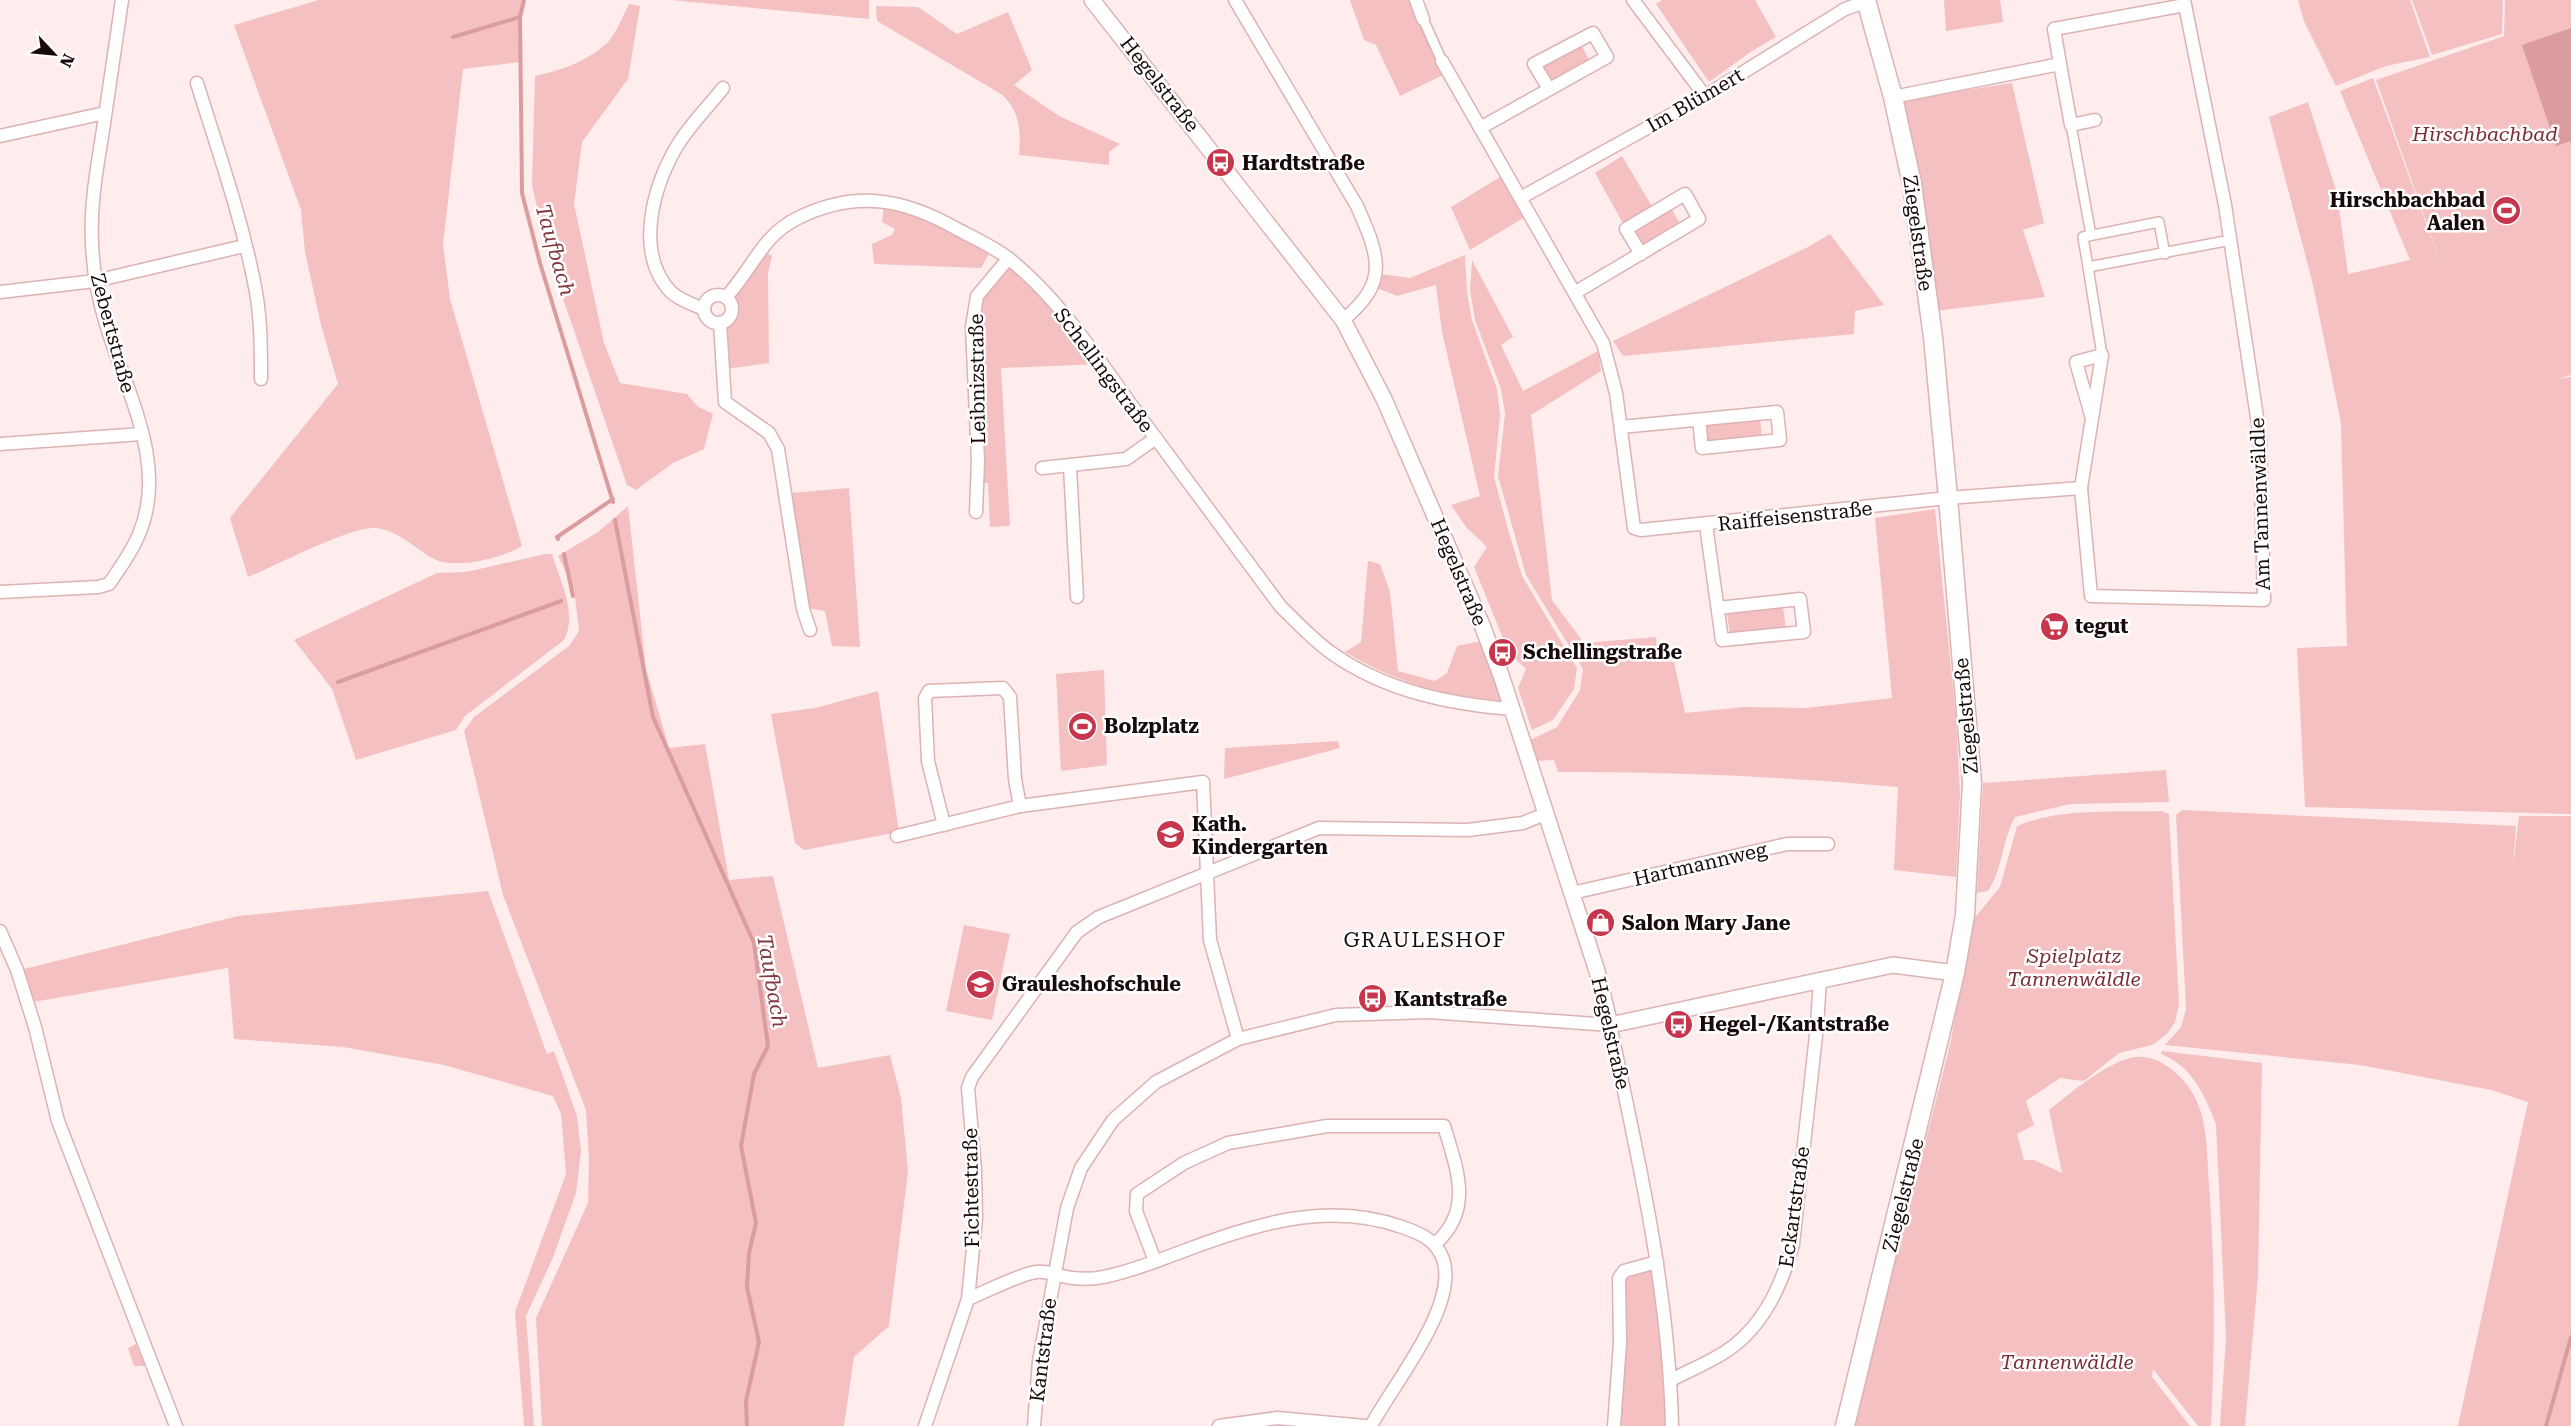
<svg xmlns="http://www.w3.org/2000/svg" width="2571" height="1426" viewBox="0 0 2571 1426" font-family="'Roboto Serif',serif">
	<rect width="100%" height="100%" fill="#ffeded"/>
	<!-- green -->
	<g fill="#f4c0c1">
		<path d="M319,0h205l-4,17 1,45 -58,7 -20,176 7,54 72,247c-19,12 -67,24 -88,13 -19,-10 -39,-32 -62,-31 -32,3 -92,36 -124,49l-18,-59 108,-134 -17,-59 -16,-73 -4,-42 -67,-185z"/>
		<path d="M671,0h198v19z"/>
		<path d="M1350,0h64l33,73 -47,23 -24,-51 -12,-5z"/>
		<path d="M1662,0h93l21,37 -24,14 -43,31 -53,-78z"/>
		<path d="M1944,0h56l3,22 -57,9z"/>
		<path d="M2298,0h112l20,57 -44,9 -50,20 -32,-65z"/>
		<path d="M2412,0h91l-1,34 -70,21z"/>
		<path d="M2505,0h66v375l-12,4 12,-2v437l-266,-7 -8,-159 50,-2 -6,-223 -28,-138 -44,-168 39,-15 29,91 11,81 62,-14 -70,-169 33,-13 72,197 -69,-195 128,-44z"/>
		<path d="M629,4l11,2 -12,73 -46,63 -8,62 30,139 16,40 67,11 10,12 16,8 -9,35 -31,14 -37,27 -9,-5 -79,-230 -16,-70 3,-109c25,-5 55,-16 73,-34 9,-10 15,-27 21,-38z"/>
		<path d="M876,6l42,1 39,27 51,-22 24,58 -18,15 45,31 61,28 -11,8v13l-90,-10c2,-24 1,-45 -18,-61l-124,-73z"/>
		<path d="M1580,43l11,20 -41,22 -12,-20z"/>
		<path d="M2012,83l32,140 -21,7 22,67 -109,14 -11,-96 -21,-115z"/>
		<path d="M1622,156l31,52 -29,17 -29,-52z"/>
		<path d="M1505,174l22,42 -57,34 -19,-43z"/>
		<path d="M884,205l47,13 59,34 -9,16 -107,-4 -2,-20 20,-9 3,-6 -13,-7z"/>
		<path d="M1670,206l12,21 -40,24 -13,-22z"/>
		<path d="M1830,234l54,71 -29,6 -1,23 -231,22 -10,-15 195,-94z"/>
		<path d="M763,251l9,5 -4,17 1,90 -43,6 -2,-42 8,-6 4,-13 -5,-10z"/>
		<path d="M1465,255l2,37 5,28 25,69 3,26 -6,62 15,56 13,43 55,92 -3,21 -21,31 -21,10 -14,-42 8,-19 -17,-16 -35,-86 13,-20 -21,-20 -15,-22 29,-9 -38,-164 -6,-47 -39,11 -20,-8 3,-14 30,4z"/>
		<path d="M1008,259l94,105 -101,4 9,158 -20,1 -2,-44h-11v-187z"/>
		<path d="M1472,260l41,77 -12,8 22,46 75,-40 3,20 -70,44 21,185 32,43 72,-6 2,24 16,1 11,51 60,-6 61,1 86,-10 -17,-180 60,-9 21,209 4,76 -4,83 -62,-7 4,-83c-113,-10 -226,-16 -340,-15l-4,-12 -19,1 -7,-20 29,-14 23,-37 3,-21 -57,-94 -28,-99 7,-62 -4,-25 -26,-69 -5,-30z"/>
		<path d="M1760,418l2,20 -55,6 -2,-20z"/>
		<path d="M849,488l11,159 -28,-1 -7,-35 -19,-3 -16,-115z"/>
		<path d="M628,506l18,163 23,79 36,-4 24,136 44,-4 45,192 72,-13 11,43 7,73 -19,155 -35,31 -10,69h-302l-6,-108 52,-115 1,-45 -3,-48 -83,-215 -39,-164 10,-14 95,-71 10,-15 -5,-42 -16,-33 40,-24z"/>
		<path d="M545,554h7c8,27 26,60 12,86l-99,76 -9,14 -100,30 -24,-71 -38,-49 143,-67 29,-1z"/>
		<path d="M1368,561l12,3 10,28 8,79 37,10 12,-8 10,-27 25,-5 20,59c-58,-3 -107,-18 -157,-48l16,-10z"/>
		<path d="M1783,608l3,21 -56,5 -3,-20z"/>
		<path d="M1104,670l3,95 -46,6 -5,-97z"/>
		<path d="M878,691l21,141 -95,18 -9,-7 -24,-129 44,-6z"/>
		<path d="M1338,741l2,7 -116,31 1,-31z"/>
		<path d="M2166,770l3,32 -99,2 -55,13c-13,23 -12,52 -27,74l-11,2 6,-110z"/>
		<path d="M2182,810l334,16 -3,41 6,-51h52v610h-113l70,-324 -37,-12 -131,-25 -195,-20 16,-18 5,-18 -10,-194z"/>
		<path d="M2162,811l7,3 10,191 -4,17 -8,12 -15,11 -33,8 -35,28 -24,-3 -34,23 8,24 -17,9 7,26h10l28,13 -13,-63c20,-16 56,-46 81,-52 28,-7 57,20 67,44 11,25 10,55 12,82 6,81 6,161 2,242h-13l-45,-57 -1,8 38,49h-337l97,-381 23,-125 27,-33 17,-61c46,-19 96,-13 145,-15z"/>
		<path d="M488,891l59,163 7,-3 23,65 4,35 -5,42 -24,67 -26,56 8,110h-10l-9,-114 51,-138 -5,-60 -8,-18 -109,-31 -101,-18 -109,-8 -6,-71 -195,34 -9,-33 214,-53z"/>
		<path d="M964,925l46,9 -18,86 -46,-9z"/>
		<path d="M2162,1051l100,12 -4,213 -13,150h-25l6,-88 -10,-214c-12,-30 -23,-57 -55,-70z"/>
		<path d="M1657,1262l15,164h-58l5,-148z"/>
		<path d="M136,1344l9,22h-11l-6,-18z"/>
	</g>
	<!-- water -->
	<path fill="#db9c9e" d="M2571,28v113l-15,5 -34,-101z"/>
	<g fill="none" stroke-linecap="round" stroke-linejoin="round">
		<!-- stream -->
		<g stroke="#db9c9e" stroke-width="4">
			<path d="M524,0l-4,17 2,176 18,70 73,239"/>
			<path d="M453,37l67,-20"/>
			<path d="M615,520l38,197 101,226 14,103 -14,28 -13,72 15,77 -7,30 -2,34 12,55 -13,59 1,25"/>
			<path d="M558,539l-1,-2 56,-38"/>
			<path d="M564,554l9,42"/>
			<path d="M338,682l223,-81"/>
			<path d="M2546,1426l25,-89"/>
		</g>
		<defs>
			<g id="pedestrian">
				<path d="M1423,19l19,42"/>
				<path d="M2071,125l20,110"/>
				<path d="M2165,254l-6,-32 -76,15 5,30 143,-27"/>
				<path d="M2088,267l14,88"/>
			</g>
			<g id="minor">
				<path d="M1235,0l122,206c22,50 33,76 -14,114"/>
				<path d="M1416,0l7,19"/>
				<path d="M1633,0l72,96"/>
				<path d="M1442,61l161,282 13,50 18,135 7,2 307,-32 133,-10 10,108 173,4 -4,-163 -35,-232 -41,-205"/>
				<path d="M2060,64l11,61 24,-5"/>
				<path d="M197,83c21,68 46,138 59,209 5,29 5,58 5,87"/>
				<path d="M1893,97l167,-33 -6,-35 131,-24"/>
				<path d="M1480,128l127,-71 -14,-24 -59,31 15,25"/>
				<path d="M0,136l105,-23"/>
				<path d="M1522,197l183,-101 140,-87 22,-8"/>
				<path d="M0,292l95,-11 149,-35"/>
				<path d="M1576,292l123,-73 -14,-25 -59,35 15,25"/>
				<circle cx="718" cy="309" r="14"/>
				<path d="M726,297c26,-27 36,-62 72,-79 57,-28 105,-20 159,11 17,9 35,17 51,29 58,46 97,113 141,171 44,59 88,118 132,178 17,16 33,34 52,47 53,37 116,50 179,55"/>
				<path d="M704,309c-10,-4 -25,-9 -33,-17 -37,-39 -18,-105 6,-146 12,-20 31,-39 46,-58"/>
				<path d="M720,323l5,79 44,31 9,16 25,160 7,21"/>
				<path d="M1621,427l156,-15 3,28 -78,8 -3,-28"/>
				<path d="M0,444l142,-10"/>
				<path d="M1070,467l7,130"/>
				<path d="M1042,468l84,-9 30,-21"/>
				<path d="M2081,488l21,-133 -26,7 15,53"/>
				<path d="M976,512l2,-51 -6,-134 5,-31 31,-37"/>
				<path d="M1706,525l16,115 82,-8 -4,-33 -82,9"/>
				<path d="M0,592l98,-5 11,-3c11,-16 23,-32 30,-50 30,-70 -14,-144 -33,-210 -8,-26 -13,-54 -14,-81 -2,-38 5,-75 11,-113 6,-43 13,-87 19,-130"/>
				<path d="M944,825l-16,-64 -3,-63 4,-7 74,-3 7,9 5,82 5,27"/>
				<path d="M897,836l123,-30 183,-24 7,158 28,99"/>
				<path d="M1572,893l215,-49h41"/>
				<path d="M0,931l17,39 18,57 23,94 118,305"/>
				<path d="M1155,1261l-19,-50 1,-17 47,-31 44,-20 99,-17h117c13,43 30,84 -9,118"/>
				<path d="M968,1299l8,-81 -1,-47 -7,-83 4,-11 105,-145 22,-15 220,-89 149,2 55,-7 22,-9"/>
				<path d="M1671,1380c17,-9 37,-17 54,-28 38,-24 57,-67 68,-108l24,-218 3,-47"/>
				<path d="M925,1426l43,-127c17,-7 52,-25 68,-27 11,-2 24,5 36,6 9,1 22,1 31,-1 27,-5 53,-16 78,-25 71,-27 146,-52 221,-25 18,6 34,13 41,32 16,47 -50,125 -72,167"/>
				<path d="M1034,1426l5,-65 28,-153 14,-40 32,-48 43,-38 82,-43 98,-24 93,-3 181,13c28,132 59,265 62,401"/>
				<path d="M1219,1426l58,-8 88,8"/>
				<path d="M1614,1426l6,-83 -1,-65 5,-7 33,-9"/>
			</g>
			<path id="tertiary" d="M1092,0l251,320 41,79 98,226 19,50 96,296 13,54 283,-60 62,8"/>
			<path id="secondary" d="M1845,1426l110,-453 10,-58 7,-132 -24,-285 -15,-161 -21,-153 -19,-87 -27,-97"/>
		</defs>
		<!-- pedestrian casing -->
		<use href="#pedestrian" stroke="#dcb2b3" stroke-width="12"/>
		<!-- minor casing -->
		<use href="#minor" stroke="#dcb2b3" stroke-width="15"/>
		<!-- tertiary casing -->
		<use href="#tertiary" stroke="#dcb2b3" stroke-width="18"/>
		<!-- secondary casing -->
		<use href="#secondary" stroke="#dcb2b3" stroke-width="21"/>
		<!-- pedestrian -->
		<use href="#pedestrian" stroke="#fff" stroke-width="9"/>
		<!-- minor -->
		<use href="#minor" stroke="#fff" stroke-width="12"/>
		<!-- tertiary -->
		<use href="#tertiary" stroke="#fff" stroke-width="15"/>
		<!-- secondary -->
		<use href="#secondary" stroke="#fff" stroke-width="18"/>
	</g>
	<!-- icons -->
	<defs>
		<symbol id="bus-disc" viewBox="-11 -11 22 22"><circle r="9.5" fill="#c6364c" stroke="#fff"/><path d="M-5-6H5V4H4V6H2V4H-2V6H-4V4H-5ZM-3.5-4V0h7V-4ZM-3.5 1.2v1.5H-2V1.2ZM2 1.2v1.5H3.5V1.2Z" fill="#fff"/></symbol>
		<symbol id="stadium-disc" viewBox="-11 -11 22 22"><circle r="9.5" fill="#c6364c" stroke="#fff"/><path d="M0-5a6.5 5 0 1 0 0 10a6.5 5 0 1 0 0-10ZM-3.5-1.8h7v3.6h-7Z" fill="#fff"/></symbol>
		<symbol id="supermarket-disc" viewBox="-11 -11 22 22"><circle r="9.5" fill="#c6364c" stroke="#fff"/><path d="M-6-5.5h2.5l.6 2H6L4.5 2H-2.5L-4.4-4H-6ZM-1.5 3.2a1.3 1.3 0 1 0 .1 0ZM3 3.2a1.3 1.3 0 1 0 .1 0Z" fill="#fff"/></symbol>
		<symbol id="school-disc" viewBox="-11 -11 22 22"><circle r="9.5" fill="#c6364c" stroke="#fff"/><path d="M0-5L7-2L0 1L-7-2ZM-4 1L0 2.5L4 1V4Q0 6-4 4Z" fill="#fff"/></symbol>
		<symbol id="shop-disc" viewBox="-11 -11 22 22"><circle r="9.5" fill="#c6364c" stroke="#fff"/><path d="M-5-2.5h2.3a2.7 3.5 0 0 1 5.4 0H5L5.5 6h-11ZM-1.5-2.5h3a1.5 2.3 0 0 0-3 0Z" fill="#fff"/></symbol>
	</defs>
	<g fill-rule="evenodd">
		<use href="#bus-disc" x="1204" y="146" width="33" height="33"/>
		<use href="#stadium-disc" x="2490" y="194" width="33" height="33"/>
		<use href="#supermarket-disc" x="2038" y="610" width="33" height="33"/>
		<use href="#bus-disc" x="1486" y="636" width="33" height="33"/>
		<use href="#stadium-disc" x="1066" y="710" width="33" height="33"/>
		<use href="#school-disc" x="1154" y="818" width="33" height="33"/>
		<use href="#shop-disc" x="1584" y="906" width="33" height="33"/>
		<use href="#school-disc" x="964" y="968" width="33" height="33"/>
		<use href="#bus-disc" x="1356" y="982" width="33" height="33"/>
		<use href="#bus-disc" x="1662" y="1008" width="33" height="33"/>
	</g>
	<g text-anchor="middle" stroke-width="5" stroke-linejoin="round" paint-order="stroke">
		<!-- street labels -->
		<g font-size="20" fill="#180a0b" stroke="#fff">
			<text transform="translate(1160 84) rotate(52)" y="7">Hegelstraße</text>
			<text transform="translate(1695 100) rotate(-30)" y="7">Im Blümert</text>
			<text transform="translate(1918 233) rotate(82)" y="7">Ziegelstraße</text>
			<text transform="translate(113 333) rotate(75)" y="7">Zebertstraße</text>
			<text transform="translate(1104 370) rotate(53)" y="7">Schellingstraße</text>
			<text transform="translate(977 379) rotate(-91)" y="7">Leibnizstraße</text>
			<text transform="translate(2260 504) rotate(-92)" y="7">Am Tannenwäldle</text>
			<text transform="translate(1795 516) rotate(-6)" y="7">Raiffeisenstraße</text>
			<text transform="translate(1459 572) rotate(67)" y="7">Hegelstraße</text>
			<text transform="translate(1966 716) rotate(-95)" y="7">Ziegelstraße</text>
			<text transform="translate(1700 864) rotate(-13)" y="7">Hartmannweg</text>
			<text transform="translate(1611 1033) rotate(77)" y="7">Hegelstraße</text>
			<text transform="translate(971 1188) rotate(-91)" y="7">Fichtestraße</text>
			<text transform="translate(1903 1195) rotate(-76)" y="7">Ziegelstraße</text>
			<text transform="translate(1794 1207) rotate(-82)" y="7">Eckartstraße</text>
			<text transform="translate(1043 1350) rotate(-83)" y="7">Kantstraße</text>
		</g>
		<!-- park labels -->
		<g font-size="20" font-style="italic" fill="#792e35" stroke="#fff">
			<text x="2485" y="141">Hirschbachbad</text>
			<text x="2074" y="963">Spielplatz<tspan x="2074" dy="23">Tannenwäldle</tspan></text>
			<text x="2067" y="1369">Tannenwäldle</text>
		</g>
		<!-- poi labels -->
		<g font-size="20" font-weight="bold" fill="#180a0b" stroke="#fff" text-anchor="start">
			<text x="1242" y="170">Hardtstraße</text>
			<text x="2485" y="207" text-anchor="end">Hirschbachbad<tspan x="2485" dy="23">Aalen</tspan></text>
			<text x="2075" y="633">tegut</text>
			<text x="1523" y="659">Schellingstraße</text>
			<text x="1104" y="733">Bolzplatz</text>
			<text x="1192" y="831">Kath.<tspan x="1192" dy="23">Kindergarten</tspan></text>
			<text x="1622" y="930">Salon Mary Jane</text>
			<text x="1002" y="991">Grauleshofschule</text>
			<text x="1394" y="1006">Kantstraße</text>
			<text x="1699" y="1031">Hegel-/Kantstraße</text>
		</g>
		<!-- water labels -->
		<g font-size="21" font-style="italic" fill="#84383f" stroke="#fff">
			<text transform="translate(555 250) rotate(74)" y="7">Taufbach</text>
			<text transform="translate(772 981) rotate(80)" y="7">Taufbach</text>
		</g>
		<!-- neighbourhood labels -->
		<g font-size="21" letter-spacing="1.5" fill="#180a0b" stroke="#fff">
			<text x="1425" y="947">GRAULESHOF</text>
		</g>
	</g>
	<!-- north arrow -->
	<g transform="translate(54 54) rotate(116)" stroke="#ffffff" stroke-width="4.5" paint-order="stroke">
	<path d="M0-4.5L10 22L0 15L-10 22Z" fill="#180a0b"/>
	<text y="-9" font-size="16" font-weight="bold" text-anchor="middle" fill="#180a0b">N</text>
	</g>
</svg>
